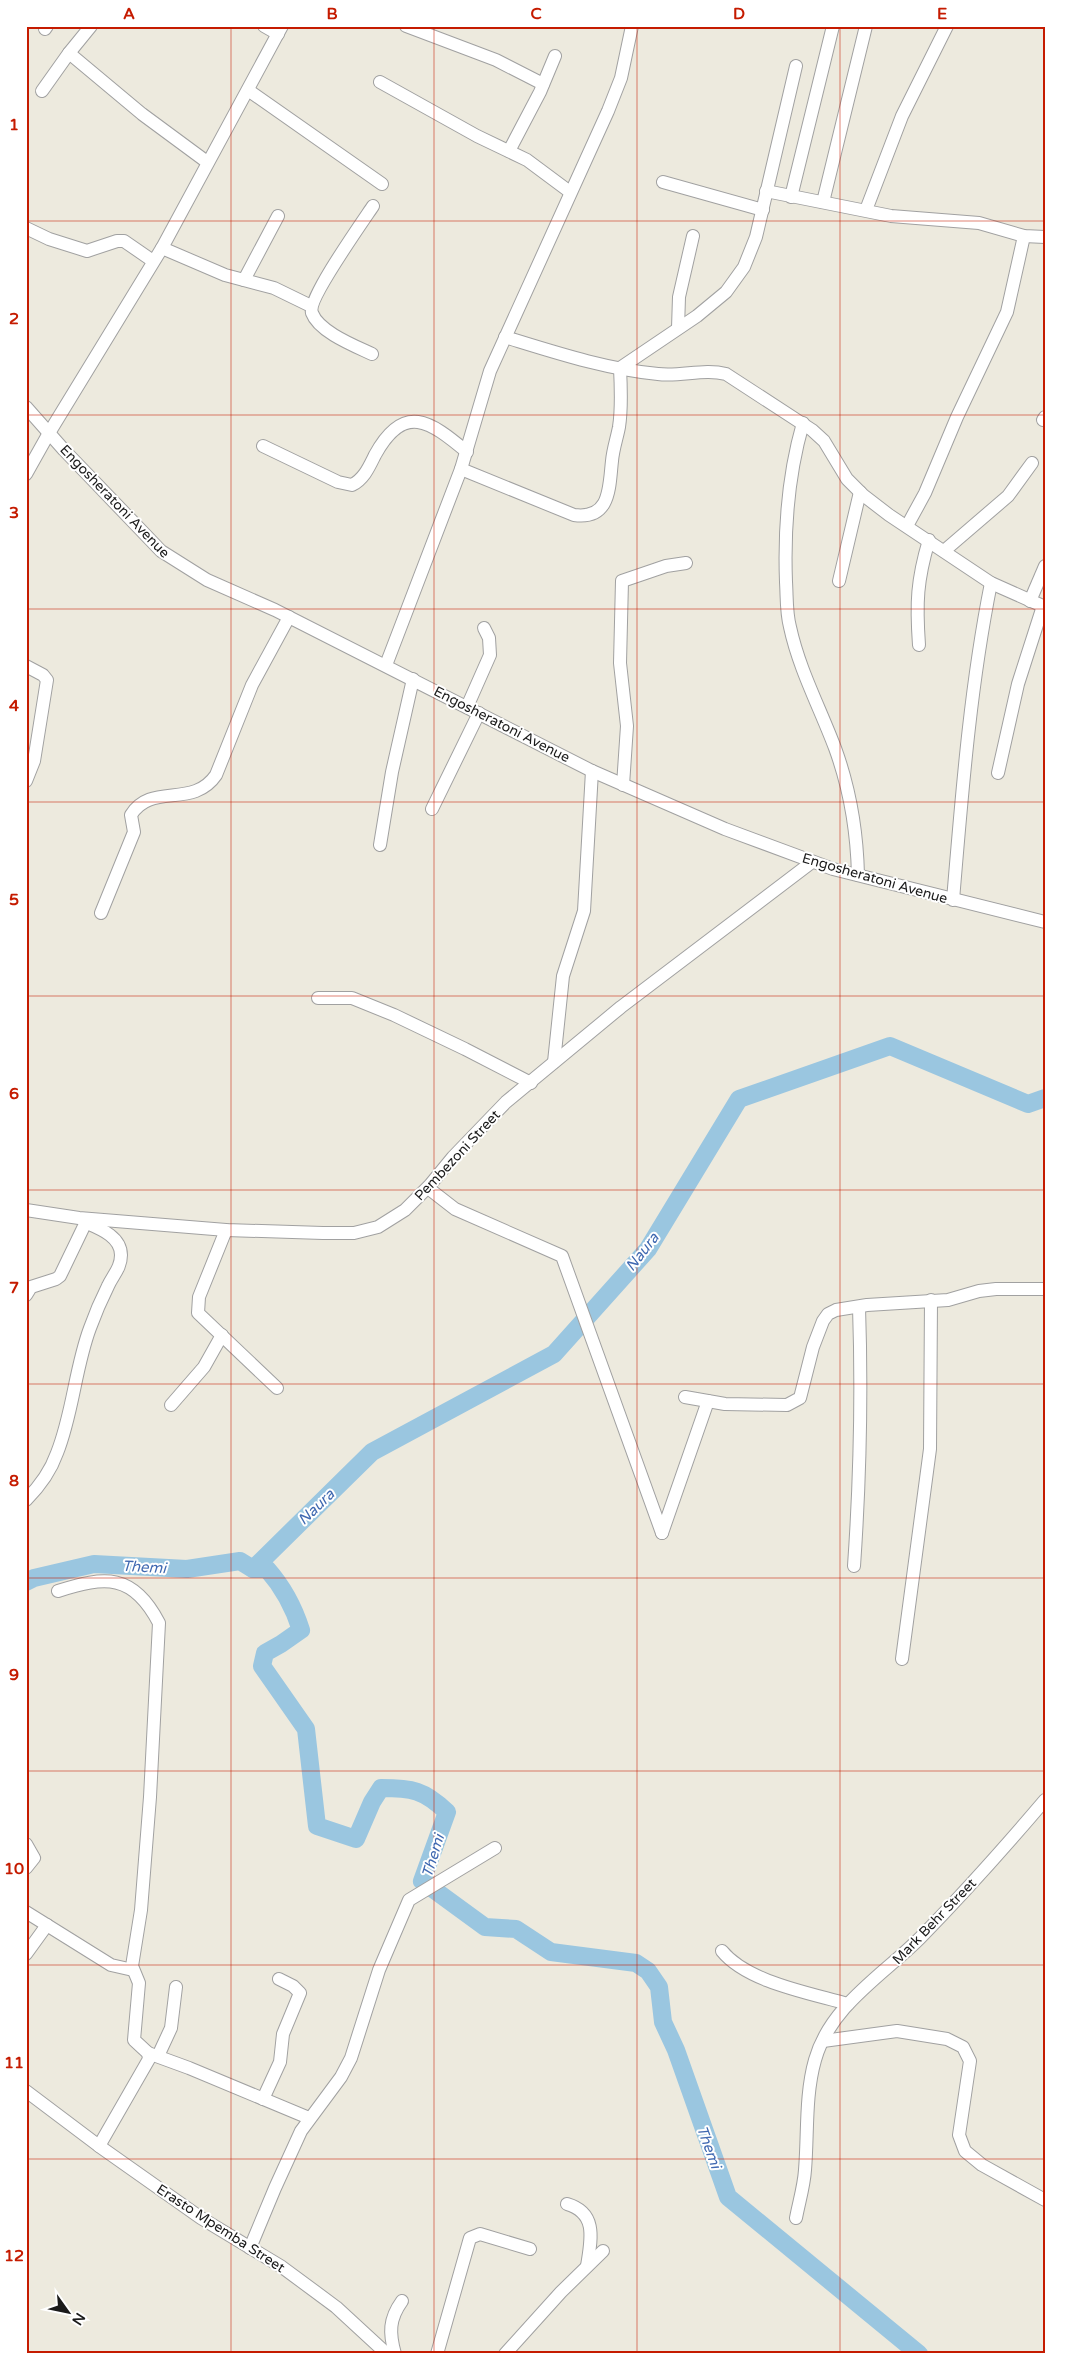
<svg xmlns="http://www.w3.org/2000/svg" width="1071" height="2380" viewBox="0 0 1071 2380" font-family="'Varela Round',sans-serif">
	<rect width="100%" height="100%" fill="#edeade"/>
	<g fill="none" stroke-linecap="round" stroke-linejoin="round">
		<!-- river -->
		<g stroke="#9ac6e0" stroke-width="18">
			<path d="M253,1569l119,-117 182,-98 94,-105 91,-150 151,-53 138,58 17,-6"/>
			<path d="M26,1582l8,-4 60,-14 93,5 53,-8 13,8h14c15,17 27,39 34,61l-20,14 -16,9 -3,13 44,63 11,97 39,13 16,-37 9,-14c31,0 43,2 66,24l-25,69 63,46 31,2 35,23 85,11 12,8 11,16 4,35 13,28 52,147 191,157"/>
		</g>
		<defs>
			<g id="minor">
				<path d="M264,26l14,8"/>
				<path d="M406,26l90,34 47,24"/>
				<path d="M45,29l2,-3"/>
				<path d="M69,53l73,61 65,48"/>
				<path d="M380,82l97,54 50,24 43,32"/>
				<path d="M248,90l134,94"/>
				<path d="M42,91l27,-38 22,-27"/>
				<path d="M509,151l31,-59 15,-36"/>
				<path d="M663,182l100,28"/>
				<path d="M766,191l125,25 88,7 45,13 21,1"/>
				<path d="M791,197l42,-171"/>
				<path d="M823,202l43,-176"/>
				<path d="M866,210l36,-94 45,-90"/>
				<path d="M26,228l23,11 38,12 30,-10h7l29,20"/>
				<path d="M162,248l63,27 49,13 37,18"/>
				<path d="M244,280l34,-64"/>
				<path d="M678,328l1,-31 14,-61"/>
				<path d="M505,337c49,15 100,32 153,37 23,3 46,-6 68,0l86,56 12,11 23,38 16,16 26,20 102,68 54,24"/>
				<path d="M372,354c-17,-8 -53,-22 -60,-41 -5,-13 51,-92 61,-107"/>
				<path d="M26,407l38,43 97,101 46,29 68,30 317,161 133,58 108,40 212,53"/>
				<path d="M1043,420l2,-3"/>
				<path d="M803,423c-15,52 -19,105 -17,159 1,15 0,30 4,45 9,42 30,81 45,121 15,41 22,84 23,127"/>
				<path d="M263,446l75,36 14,3c12,-6 17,-18 23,-30 29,-53 55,-34 92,-3"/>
				<path d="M461,469l113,46c37,5 35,-28 38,-54 1,-12 5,-23 7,-34 3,-19 2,-40 1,-59l77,-52 29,-24 18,-25 12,-30 40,-171"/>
				<path d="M26,474l23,-41 113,-185 120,-222"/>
				<path d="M907,526l18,-33 32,-76 50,-105 17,-76"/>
				<path d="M944,551l64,-55 24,-33"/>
				<path d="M839,581l21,-89"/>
				<path d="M1030,601l15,-35"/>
				<path d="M919,645c-3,-42 -2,-65 10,-105"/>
				<path d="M386,665l75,-196 29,-98 118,-260 13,-33 11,-52"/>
				<path d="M26,666l17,9 4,5 -13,81 -8,20"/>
				<path d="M467,707l23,-52 -1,-17 -5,-10"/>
				<path d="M998,773l20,-89 25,-78"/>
				<path d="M623,785l4,-59 -7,-63 2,-82 44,-15 20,-3"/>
				<path d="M432,809l47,-96"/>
				<path d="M380,845l12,-73 21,-93"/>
				<path d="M953,900c9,-107 17,-212 38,-317"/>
				<path d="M101,913l33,-81 -3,-17c20,-33 62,-6 85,-40l36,-90 37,-68"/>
				<path d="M318,998h34l42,17 71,34 66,34"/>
				<path d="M554,1062l9,-86 21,-65 8,-140"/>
				<path d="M428,1188l27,21 107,47 100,277"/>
				<path d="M26,1210l53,8 147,12 97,3h31l24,-6 27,-17 25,-25 23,-28 53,-55 115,-95 191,-145"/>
				<path d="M226,1230l-27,67 -1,16 79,75"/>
				<path d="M26,1295l5,-8 25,-8 4,-3 26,-54"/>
				<path d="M685,1397l40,7 62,1 13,-7 13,-51 10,-26 5,-7 8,-4 31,-5 81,-5 31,-9 17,-2h49"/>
				<path d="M171,1405l33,-38 18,-32"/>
				<path d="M26,1500c13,-13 25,-30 31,-47 16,-40 18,-85 33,-125 5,-14 11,-28 18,-42 5,-11 13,-18 13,-31 0,-18 -20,-26 -34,-32"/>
				<path d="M662,1533l46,-132"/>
				<path d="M854,1566c6,-87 8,-172 5,-259"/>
				<path d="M58,1591c47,-15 75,-18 101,32l-9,174 -9,113 -9,56 7,17 -5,57 14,13 1,6 -50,87"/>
				<path d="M902,1659l28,-210 1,-149"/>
				<path d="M26,1844l8,14 -8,10"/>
				<path d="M26,1912l85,53 22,5"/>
				<path d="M722,1951c25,31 88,42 126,53"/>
				<path d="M26,1954l21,-29"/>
				<path d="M823,2041l74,-10 50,8 16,8 7,14 -11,74 6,16 17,14 63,35"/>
				<path d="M148,2053l41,15 120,50"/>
				<path d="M158,2056l13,-28 5,-41"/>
				<path d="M26,2091l73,55 102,72 81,49 54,40 51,47"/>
				<path d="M263,2099l17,-37 3,-28 17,-41 -7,-7 -14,-7"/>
				<path d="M567,2204c31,9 24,36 20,62"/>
				<path d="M796,2218c3,-16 8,-32 9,-48 3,-36 0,-75 10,-110 15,-54 68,-85 105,-122 44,-45 85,-91 125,-138"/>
				<path d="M250,2248l25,-60 26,-57 40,-54 10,-19 28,-88 30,-70 86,-52"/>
				<path d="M395,2354c-6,-21 -6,-35 7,-53"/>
				<path d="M437,2354l33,-116 10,-4 50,15"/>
				<path d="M505,2354l56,-62 42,-41"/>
			</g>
		</defs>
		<!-- minor casing -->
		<use href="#minor" stroke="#a1a1a1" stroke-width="14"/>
		<!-- minor -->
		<use href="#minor" stroke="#fff" stroke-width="12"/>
	</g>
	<!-- grid -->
	<path fill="none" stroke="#c51b00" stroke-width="1" stroke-opacity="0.55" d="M231,26v2328M434,26v2328M637,26v2328M840,26v2328M26,221h1019M26,415h1019M26,609h1019M26,802h1019M26,996h1019M26,1190h1019M26,1384h1019M26,1578h1019M26,1771h1019M26,1965h1019M26,2159h1019"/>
	<g text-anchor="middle" stroke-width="4" stroke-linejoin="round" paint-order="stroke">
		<!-- street labels -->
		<g font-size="14" fill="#1a1a1a" stroke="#fff">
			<text transform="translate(115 501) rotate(46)" y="5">Engosheratoni Avenue</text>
			<text transform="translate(502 724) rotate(27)" y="5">Engosheratoni Avenue</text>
			<text transform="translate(875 878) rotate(16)" y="5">Engosheratoni Avenue</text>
			<text transform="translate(457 1155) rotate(-47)" y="5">Pembezoni Street</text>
			<text transform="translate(934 1921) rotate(-46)" y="5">Mark Behr Street</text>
			<text transform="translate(221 2228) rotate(33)" y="5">Erasto Mpemba Street</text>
		</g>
		<!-- water labels -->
		<g font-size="15" font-style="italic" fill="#4069b1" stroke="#fff">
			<text transform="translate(642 1252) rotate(-52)" y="5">Naura</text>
			<text transform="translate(316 1507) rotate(-44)" y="5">Naura</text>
			<text transform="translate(144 1567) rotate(3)" y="5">Themi</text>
			<text transform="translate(433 1856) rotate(-73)" y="5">Themi</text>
			<text transform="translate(709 2147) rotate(70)" y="5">Themi</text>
		</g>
	</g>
	<!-- border -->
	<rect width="1071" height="2380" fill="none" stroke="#ffffff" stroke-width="55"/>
	<!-- north arrow -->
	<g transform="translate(68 2312) rotate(123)" stroke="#ffffff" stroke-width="4" paint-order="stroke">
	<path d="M0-4L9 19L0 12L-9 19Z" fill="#1a1a1a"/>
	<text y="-8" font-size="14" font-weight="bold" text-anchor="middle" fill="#1a1a1a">N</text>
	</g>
	<rect x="28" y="28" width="1016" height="2324" fill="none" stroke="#c51b00" stroke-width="2"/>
	<g font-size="16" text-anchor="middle" font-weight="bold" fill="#c51b00">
		<text x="129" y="19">A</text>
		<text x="332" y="19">B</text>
		<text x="536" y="19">C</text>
		<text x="739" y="19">D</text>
		<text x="942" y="19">E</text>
		<text x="14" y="130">1</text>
		<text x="14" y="324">2</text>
		<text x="14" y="518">3</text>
		<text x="14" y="711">4</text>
		<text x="14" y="905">5</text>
		<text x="14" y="1099">6</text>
		<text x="14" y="1293">7</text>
		<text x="14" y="1486">8</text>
		<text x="14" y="1680">9</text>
		<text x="14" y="1874">10</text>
		<text x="14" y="2068">11</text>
		<text x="14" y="2261">12</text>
	</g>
</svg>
